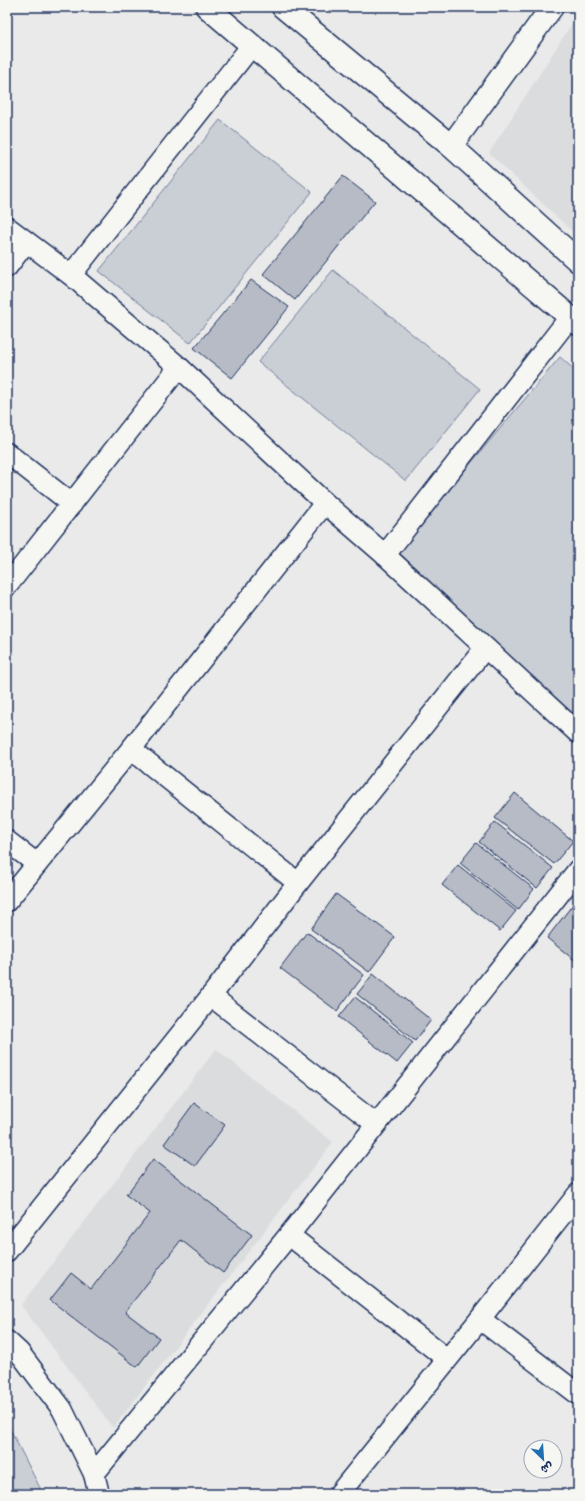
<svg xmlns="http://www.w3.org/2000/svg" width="585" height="1501" viewBox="0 0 585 1501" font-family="Itim,'Playpen Sans Arabic',sans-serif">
	<rect width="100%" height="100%" fill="#e9eae9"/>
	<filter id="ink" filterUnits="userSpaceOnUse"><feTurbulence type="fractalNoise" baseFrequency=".025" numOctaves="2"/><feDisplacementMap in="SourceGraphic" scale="8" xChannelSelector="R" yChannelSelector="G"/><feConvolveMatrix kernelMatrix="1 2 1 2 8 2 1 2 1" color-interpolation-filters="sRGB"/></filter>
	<g filter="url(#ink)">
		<!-- built -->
		<g fill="#dadcde">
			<path d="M578,14v223l-89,-84z"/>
			<path d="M216,1049l117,93 -220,286 -92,-123z"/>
		</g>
		<!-- green -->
		<g fill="#caced5" stroke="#727e9a">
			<path d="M220,120l92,72 -122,151 -91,-72z"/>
			<path d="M333,270l147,119 -74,92 -148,-119z"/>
			<path d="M560,357l18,16v356l-190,-167z"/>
			<path d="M7,1423l36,71h-36z"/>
		</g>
		<!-- building -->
		<g fill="#b6bbc6" stroke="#1b2f5e">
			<path d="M343,176l32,25 -80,99 -32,-26z"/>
			<path d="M251,280l38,27 -57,71 -38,-30z"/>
			<path d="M515,793l58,48 -19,23 -59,-46z"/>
			<path d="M495,822l58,46 -16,20 -58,-46z"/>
			<path d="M476,843l58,46 -16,21 -58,-47z"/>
			<path d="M458,865l58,46 -16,20 -58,-46z"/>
			<path d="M336,894l59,43 -26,35 -58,-43z"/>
			<path d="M577,899l1,1v63l-31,-25z"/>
			<path d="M307,932l57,43 -27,36 -57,-43z"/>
			<path d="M373,974l58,46 -16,21 -58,-47z"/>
			<path d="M355,997l58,46 -16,20 -58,-46z"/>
			<path d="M194,1103l31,22 -30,41 -31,-22z"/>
			<path d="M153,1159l99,76 -29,38 -42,-33 -56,72 34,26 -22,29 -87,-67 21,-27 20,16 59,-76 -24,-18z"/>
		</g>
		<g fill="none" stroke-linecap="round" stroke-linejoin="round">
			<defs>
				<g id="minor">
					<path d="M7,227l64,48 108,92 146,136 60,52 193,178"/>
					<path d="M7,267l19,-25"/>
					<path d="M71,275l181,-230"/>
					<path d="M7,453l65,51"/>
					<path d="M385,555l185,-238"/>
					<path d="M7,586l172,-219"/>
					<path d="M131,749l167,134"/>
					<path d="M7,841l30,23"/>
					<path d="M7,901l124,-152 194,-246"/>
					<path d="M211,996l165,128"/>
					<path d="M289,1235l158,124"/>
					<path d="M7,1251l204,-255 87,-113 187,-235"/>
					<path d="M480,1319l98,75"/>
					<path d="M7,1341l12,11 43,57 32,65 5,20"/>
					<path d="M94,1474l195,-239 289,-365"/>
					<path d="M339,1494l141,-175 98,-125"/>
				</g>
				<path id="tertiary" d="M451,146l101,-139"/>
				<g id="primary">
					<path d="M207,7l371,317"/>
					<path d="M283,7l168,139 127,115"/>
				</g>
			</defs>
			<!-- minor casing -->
			<use href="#minor" stroke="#1b2f5e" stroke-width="23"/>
			<!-- tertiary casing -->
			<use href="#tertiary" stroke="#1b2f5e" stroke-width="25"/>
			<!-- primary casing -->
			<use href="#primary" stroke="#1b2f5e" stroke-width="25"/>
			<!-- minor -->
			<use href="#minor" stroke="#f6f6f2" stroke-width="20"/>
			<!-- tertiary -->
			<use href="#tertiary" stroke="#f6f6f2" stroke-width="22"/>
			<!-- primary -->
			<use href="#primary" stroke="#f6f6f2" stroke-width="22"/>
		</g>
	</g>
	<!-- margin -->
	<rect width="585" height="1501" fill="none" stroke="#f6f6f2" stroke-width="24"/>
	<rect x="12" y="12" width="561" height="1477" fill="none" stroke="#1b2f5e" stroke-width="1.5" filter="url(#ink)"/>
	<!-- north arrow -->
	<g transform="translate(543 1459) rotate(155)"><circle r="19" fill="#f6f6f2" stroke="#9ea6b7"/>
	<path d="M0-3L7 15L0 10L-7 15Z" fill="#1f6fb2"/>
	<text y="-6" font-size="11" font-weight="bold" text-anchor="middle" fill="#1b2f5e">ش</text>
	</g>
</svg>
